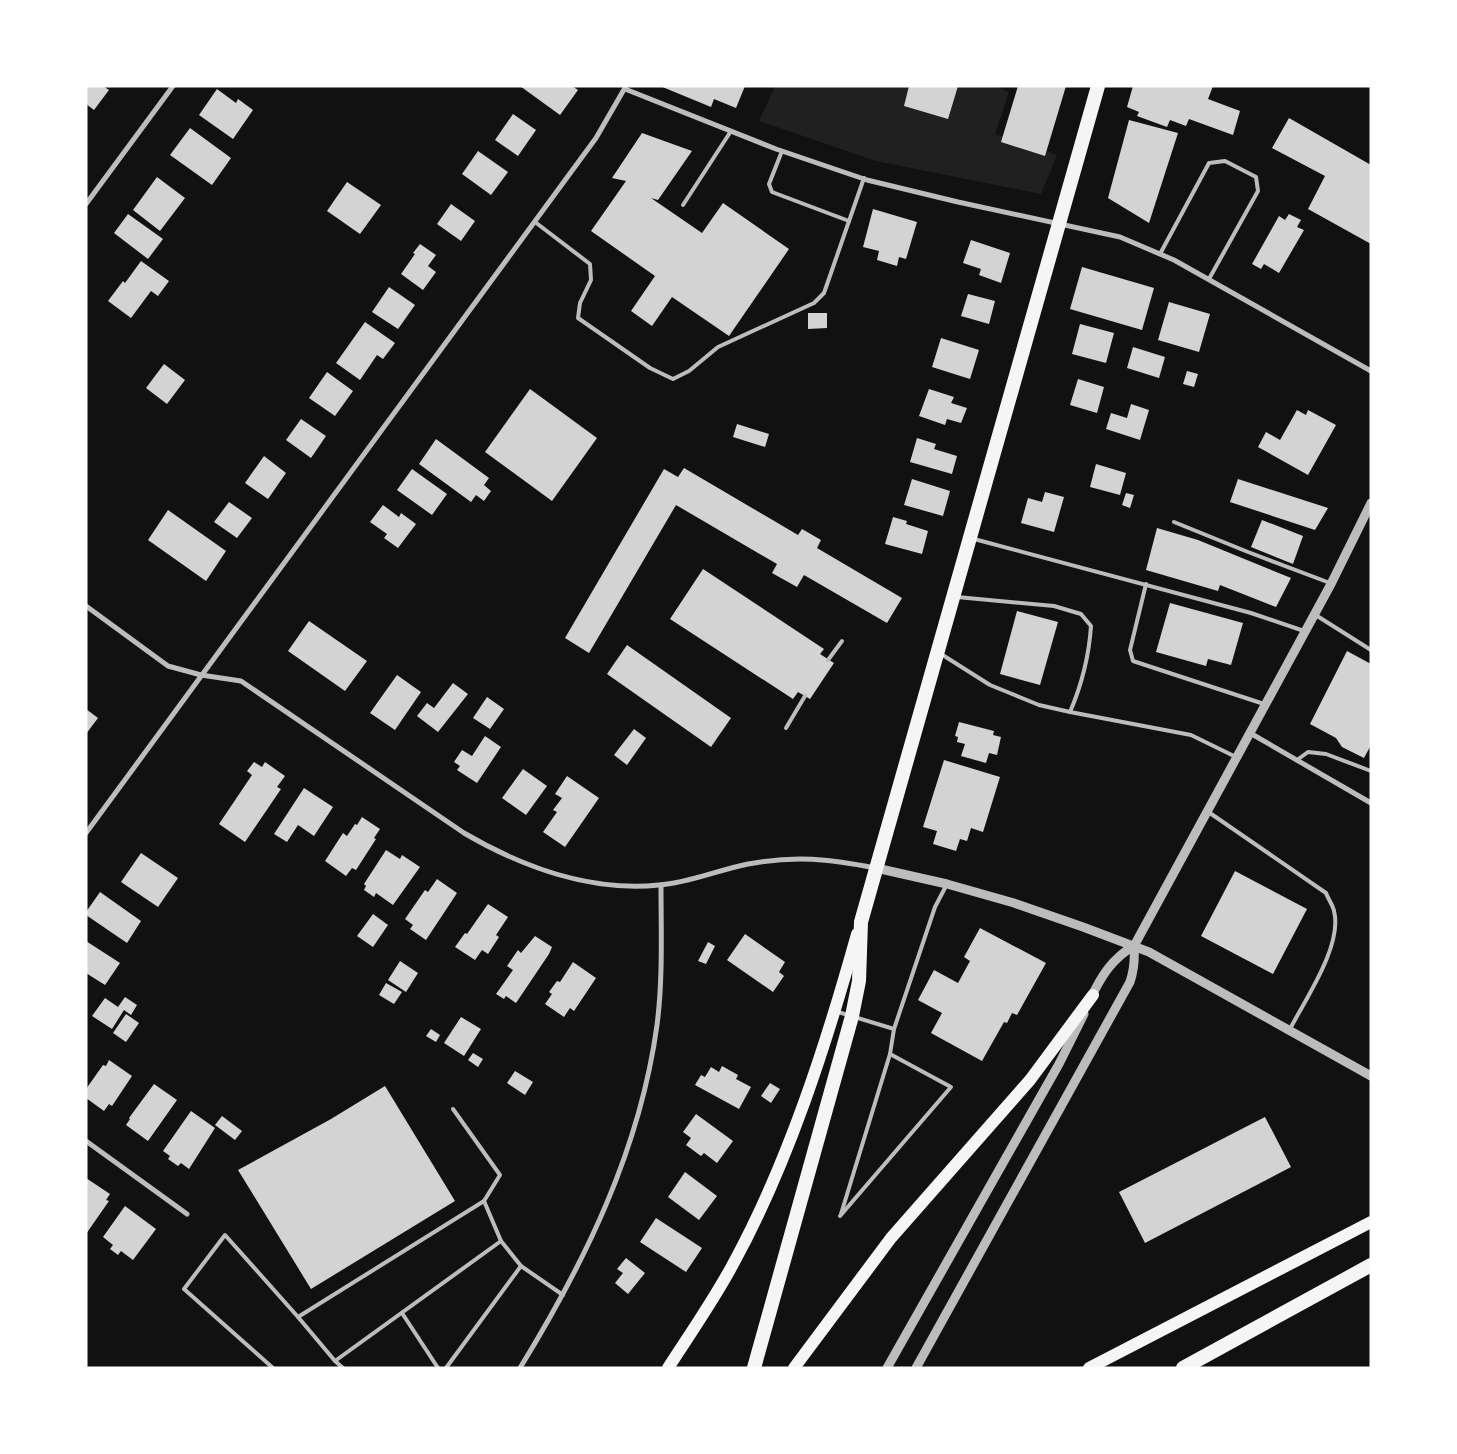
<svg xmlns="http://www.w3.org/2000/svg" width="1457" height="1454" viewBox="0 0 1457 1454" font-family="'Crimson Pro',serif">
	<rect width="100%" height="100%" fill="#111"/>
	<!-- green -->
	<path fill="#202020" d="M775,86h221l13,6 -14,42 62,21 -16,39 -165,-33 -117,-40z"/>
	<!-- building -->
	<g fill="#d3d3d3">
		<path d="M86,86h17l6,4 -15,20 -8,-6z"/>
		<path d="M520,86h52l6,4 -18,25z"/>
		<path d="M660,86h85l-9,22 -22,-9 -3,8z"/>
		<path d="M909,86h49l-10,33 -44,-13z"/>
		<path d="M1018,86h48l-21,70 -44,-14z"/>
		<path d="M1133,86h80l-5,13 32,12 -7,24 -44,-16 -3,7 -16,-6 -3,7 -30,-11 2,-4 -12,-5z"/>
		<path d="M217,89l19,14 2,-4 15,11 -20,29 -34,-24z"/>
		<path d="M513,114l23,16 -18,26 -23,-16z"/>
		<path d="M1289,118l82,47v79l-63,-35 17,-33 -53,-28z"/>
		<path d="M1129,120l49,13 -29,90 -41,-25z"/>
		<path d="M190,128l41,30 -19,27 -42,-30z"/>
		<path d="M642,133l50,18 -34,49 -7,-2 51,35 21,-30 66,46 -60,87 -57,-39 -20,29 -21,-15 24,-35 -64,-45 35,-50 -14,-3z"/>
		<path d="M478,151l30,21 -17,23 -29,-21z"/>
		<path d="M157,177l28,21 -25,33 -27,-21z"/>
		<path d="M347,182l34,23 -21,29 -33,-23z"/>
		<path d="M451,204l24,17 -14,20 -24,-17z"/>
		<path d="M873,209l44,13 -11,37 -7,-2 -2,9 -20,-6 2,-9 -16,-4z"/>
		<path d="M128,214l35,25 -15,20 -34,-26z"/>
		<path d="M1289,214l12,6 -4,7 7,3 -25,43 -15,-9 -3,5 -9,-5 27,-48 6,4z"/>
		<path d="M971,240l39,13 -9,30 -22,-8 2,-6 -18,-6z"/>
		<path d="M420,244l16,11 -8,11 8,6 -13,18 -22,-16 14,-20 -2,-1z"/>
		<path d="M141,261l28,20 -11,15 -7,-5 -20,27 -23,-17 15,-20 2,2z"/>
		<path d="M1082,267l72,21 -12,42 -72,-21z"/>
		<path d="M389,287l26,18 -17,24 -26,-17z"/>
		<path d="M968,294l27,7 -6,23 -28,-8z"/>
		<path d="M1169,302l41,12 -11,38 -41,-12z"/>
		<path d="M808,313h19v15l-19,1z"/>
		<path d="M365,322l30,21 -12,16 -6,-4 -17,25 -24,-17z"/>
		<path d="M1080,324l34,9 -8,30 -34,-9z"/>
		<path d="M941,338l38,12 -9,29 -38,-12z"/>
		<path d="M1133,347l32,10 -6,21 -32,-10z"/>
		<path d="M164,364l21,16 -18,24 -21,-16z"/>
		<path d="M1187,371l11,3 -4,13 -11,-3z"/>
		<path d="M327,372l26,19 -18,25 -26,-18z"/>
		<path d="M1078,379l26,8 -7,26 -27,-8z"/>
		<path d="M530,389l67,49 -45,63 -67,-49z"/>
		<path d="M929,389l25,8 -3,6 16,5 -6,15 -14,-4 -2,6 -26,-9z"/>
		<path d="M1131,404l18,6 -9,30 -34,-11 5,-16 16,5z"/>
		<path d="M1297,410l9,5 2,-5 28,15 -28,50 -50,-28 8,-15 14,8z"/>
		<path d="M301,419l25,17 -15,22 -25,-18z"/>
		<path d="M737,424l32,10 -4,13 -32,-10z"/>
		<path d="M917,438l19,6 -2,5 23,7 -5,18 -42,-12z"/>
		<path d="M436,439l53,39 -5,7 7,6 -7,10 -8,-6 -5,7 -52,-38z"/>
		<path d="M264,456l22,17 -18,26 -23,-16z"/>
		<path d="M1096,464l30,9 -6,22 -30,-8z"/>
		<path d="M684,468l114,67 4,-6 19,11 -4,8 85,50 -15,25 -83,-48 -7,12 -25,-14 5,-9 -101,-59 -87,148 -24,-15 99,-169 14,8z"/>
		<path d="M412,469l35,25 -15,21 -35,-25z"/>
		<path d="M912,479l38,12 -7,25 -39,-11z"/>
		<path d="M1238,479l90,29 -13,22 -85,-28z"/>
		<path d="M1045,492l19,5 -10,35 -33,-9 7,-25 14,4z"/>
		<path d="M1126,493l8,2 -4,13 -8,-3z"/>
		<path d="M229,502l23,16 -15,20 -23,-16z"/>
		<path d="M383,505l16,12 2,-4 15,11 -18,24 -14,-10 3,-4 -17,-12z"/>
		<path d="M168,510l58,41 -20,30 -58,-41z"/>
		<path d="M893,517l14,4 -1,3 22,7 -6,23 -37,-10z"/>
		<path d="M1262,520l41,16 -10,28 -42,-17z"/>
		<path d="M1157,528l41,12 93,38 -15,29 -56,-22 -2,6 -72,-21z"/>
		<path d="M703,569l121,80 -4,5 14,9 -24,36 -12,-7 -5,7 -123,-80z"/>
		<path d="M1170,603l73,20 -12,42 -23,-6 -2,7 -50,-14z"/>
		<path d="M1017,611l41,11 -18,63 -40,-11z"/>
		<path d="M309,621l58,40 -22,30 -57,-40z"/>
		<path d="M627,645l104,73 -20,29 -104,-73z"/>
		<path d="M1347,651l24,13v81l-7,13 -22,-11 -6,-9 -26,-14z"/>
		<path d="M397,675l24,17 -26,38 -25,-17z"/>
		<path d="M453,683l15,11 -30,38 -21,-16 10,-13 7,5z"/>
		<path d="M487,697l17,12 -14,20 -17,-11z"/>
		<path d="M86,709l12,9 -12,16z"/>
		<path d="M959,722l35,9 -1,4 8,2 -4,18 -8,-2 -3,10 -25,-7 4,-12 -8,-2 1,-5 -3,-1z"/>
		<path d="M634,729l12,9 -19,27 -13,-10z"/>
		<path d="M485,736l16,11 -24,36 -20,-13 3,-4 -6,-4 8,-12 10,6z"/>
		<path d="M944,760l56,17 -17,55 -12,-4 -4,13 -7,-2 -4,12 -23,-7 4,-13 -14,-4z"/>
		<path d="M254,762l8,5 3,-5 20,14 -8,11 4,2 -36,53 -26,-18 33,-49 -5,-4z"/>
		<path d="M523,769l24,17 -21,29 -24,-17z"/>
		<path d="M567,776l32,22 -34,49 -22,-15 14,-20 -4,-2 9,-12 -7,-4z"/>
		<path d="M304,788l29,19 -19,29 -16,-11 -11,17 -13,-8z"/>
		<path d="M362,817l18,12 -6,9 2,1 -20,31 -4,-2 -6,8 -21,-15 18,-28 4,3 8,-12 2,1z"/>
		<path d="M386,850l14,9 2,-4 18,12 -27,38 -17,-12 -2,4 -10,-7 2,-4 -2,-2z"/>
		<path d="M141,853l37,25 -20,29 -37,-25z"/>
		<path d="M1235,871l72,38 -34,65 -72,-38z"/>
		<path d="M437,879l20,14 -31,47 -16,-11 3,-4 -8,-6 20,-29 3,2z"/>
		<path d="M100,892l41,29 -14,22 -41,-28v-3z"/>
		<path d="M488,904l20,13 -12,18 3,2 -11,17 -6,-4 -7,10 -20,-13 10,-14 2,1z"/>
		<path d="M373,914l15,11 -15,22 -16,-11z"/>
		<path d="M980,928l66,35 -29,52 -5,-2 -5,10 -3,-1 -22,39 -51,-28 11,-20 -24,-13 16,-30 24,13 12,-22 -6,-4z"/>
		<path d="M745,934l40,28 -6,10 5,4 -11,16 -46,-32z"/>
		<path d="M535,936l17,11 -3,7 -33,49 -10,-7 -2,3 -8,-5 17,-24 -6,-4 11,-16 3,3z"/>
		<path d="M86,941l34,22 -15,22 -19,-12z"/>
		<path d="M708,942l7,4 -9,18 -8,-3z"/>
		<path d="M400,961l18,12 -12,19 -18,-12z"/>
		<path d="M573,962l23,16 -22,33 -4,-3 -6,9 -19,-13 7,-10 -3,-2 8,-11 3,1z"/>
		<path d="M386,983l16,9 -8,12 -15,-9z"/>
		<path d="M125,997l12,8 -6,10 -7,-5 -12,19 -20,-13 13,-18 13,9z"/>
		<path d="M126,1014l13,9 -13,19 -13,-9z"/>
		<path d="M461,1017l20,12 -17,27 -20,-13z"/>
		<path d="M431,1029l9,6 -4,7 -10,-6z"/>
		<path d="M473,1053l10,6 -5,8 -10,-7z"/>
		<path d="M109,1060l23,16 -20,30 -3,-2 -5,7 -18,-13v-9l17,-24 3,1z"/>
		<path d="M722,1066l16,9 -2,4 15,8 -12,22 -44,-24 6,-10 4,2 6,-10 8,5z"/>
		<path d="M515,1071l18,11 -8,13 -18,-12z"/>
		<path d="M770,1083l10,6 -9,14 -10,-7z"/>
		<path d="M154,1084l23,16 -29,41 -22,-16 4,-6 -1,-1z"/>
		<path d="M385,1086l70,115 -144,88 -73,-119 93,-51z"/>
		<path d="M191,1111l24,17 -26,41 -8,-6 -3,3 -10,-7 2,-3 -7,-5z"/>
		<path d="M696,1114l37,27 -16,22 -13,-10 -3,3 -15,-11 5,-7 -8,-6z"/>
		<path d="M222,1116l20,15 -7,9 -20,-15z"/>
		<path d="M1265,1117l26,50 -146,76 -26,-51z"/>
		<path d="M685,1172l32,24 -18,24 -31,-23z"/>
		<path d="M86,1178l24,16 -4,6 3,1 -23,33z"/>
		<path d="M125,1206l31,23 -23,31 -12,-9 -3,4 -8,-6 3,-4 -10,-8z"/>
		<path d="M656,1218l46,30 -16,24 -46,-30z"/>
		<path d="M626,1258l19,15 -17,21 -13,-11 8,-10 -6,-4z"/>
	</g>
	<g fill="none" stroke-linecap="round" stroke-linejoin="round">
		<!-- service -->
		<g stroke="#bcbcbc" stroke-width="4">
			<path d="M782,151l-13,33 3,8 77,29"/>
			<path d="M683,205l48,-74"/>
			<path d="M535,222l55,42 1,16 -11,23 -2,15 72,50 23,11 16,-8 29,-24 96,-44 10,-10 40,-115"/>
			<path d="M1160,254l49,-91 16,-2 31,16 2,14 -49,88"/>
			<path d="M1174,522l74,30 82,31"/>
			<path d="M974,539l277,74 53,18"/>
			<path d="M1146,584l-16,66 3,11 131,43"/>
			<path d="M1314,614l57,36"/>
			<path d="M941,654l49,31 49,20 31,7c12,-28 19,-56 21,-86l-10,-12 -27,-8 -97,-9"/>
			<path d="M828,660l14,-19"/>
			<path d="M1070,712l121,23 45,22"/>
			<path d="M786,728l19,-32"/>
			<path d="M1297,760l11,-8 18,2 45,17"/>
			<path d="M1207,811l119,82c2,6 7,12 8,18 9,34 -29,89 -44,118"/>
			<path d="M838,1012l56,17 41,-122 12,-23"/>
			<path d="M453,1109l47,66 -16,26"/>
			<path d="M841,1214l49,-160 4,-25"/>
			<path d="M840,1216l111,-129 -61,-33"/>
			<path d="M402,1313l36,55"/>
			<path d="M335,1361l-37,-44 186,-116 17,40"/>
			<path d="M273,1368l-89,-79 41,-54 73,82"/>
			<path d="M343,1368l-8,-7 166,-120 20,25"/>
			<path d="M446,1368l75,-102 42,29"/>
		</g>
		<!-- minor -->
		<g stroke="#bcbcbc" stroke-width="5">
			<path d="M625,89l151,60 91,31 91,22 162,35 54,23 197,111"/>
			<path d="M86,204l87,-118"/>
			<path d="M86,606l82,60 33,9 40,6 223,152c58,34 127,59 195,52 30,-2 59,-15 89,-21 48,-9 80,-5 128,4"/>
			<path d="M1250,733l121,70"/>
			<path d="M86,833l510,-695 30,-52"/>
			<path d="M86,1141l101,73"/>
			<path d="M520,1368c65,-106 120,-218 137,-343 6,-46 4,-93 4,-140"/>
		</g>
		<!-- tertiary -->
		<g stroke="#bcbcbc" stroke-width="9">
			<path d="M876,868l71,16 67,19 69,24 66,25 222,124"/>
			<path d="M1090,1000c10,-22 22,-42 44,-54l197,-362 40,-81"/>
			<path d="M887,1368l172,-304 25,-50"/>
			<path d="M916,1368l214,-386c4,-12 5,-23 4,-36"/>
		</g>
		<!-- primary -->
		<g stroke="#f5f5f5" stroke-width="12">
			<path d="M668,1368c22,-34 45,-67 64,-102 56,-102 94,-221 125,-332"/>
			<path d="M794,1368l97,-130 139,-158 63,-85"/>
			<path d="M1089,1368l282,-146"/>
		</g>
		<!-- trunk -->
		<g stroke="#f5f5f5" stroke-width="14">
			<path d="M754,1368l98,-352 7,-35 2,-59 237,-836"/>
			<path d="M1183,1368l188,-103"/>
		</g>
	</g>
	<!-- border -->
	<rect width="1457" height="1454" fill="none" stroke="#ffffff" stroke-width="175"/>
</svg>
